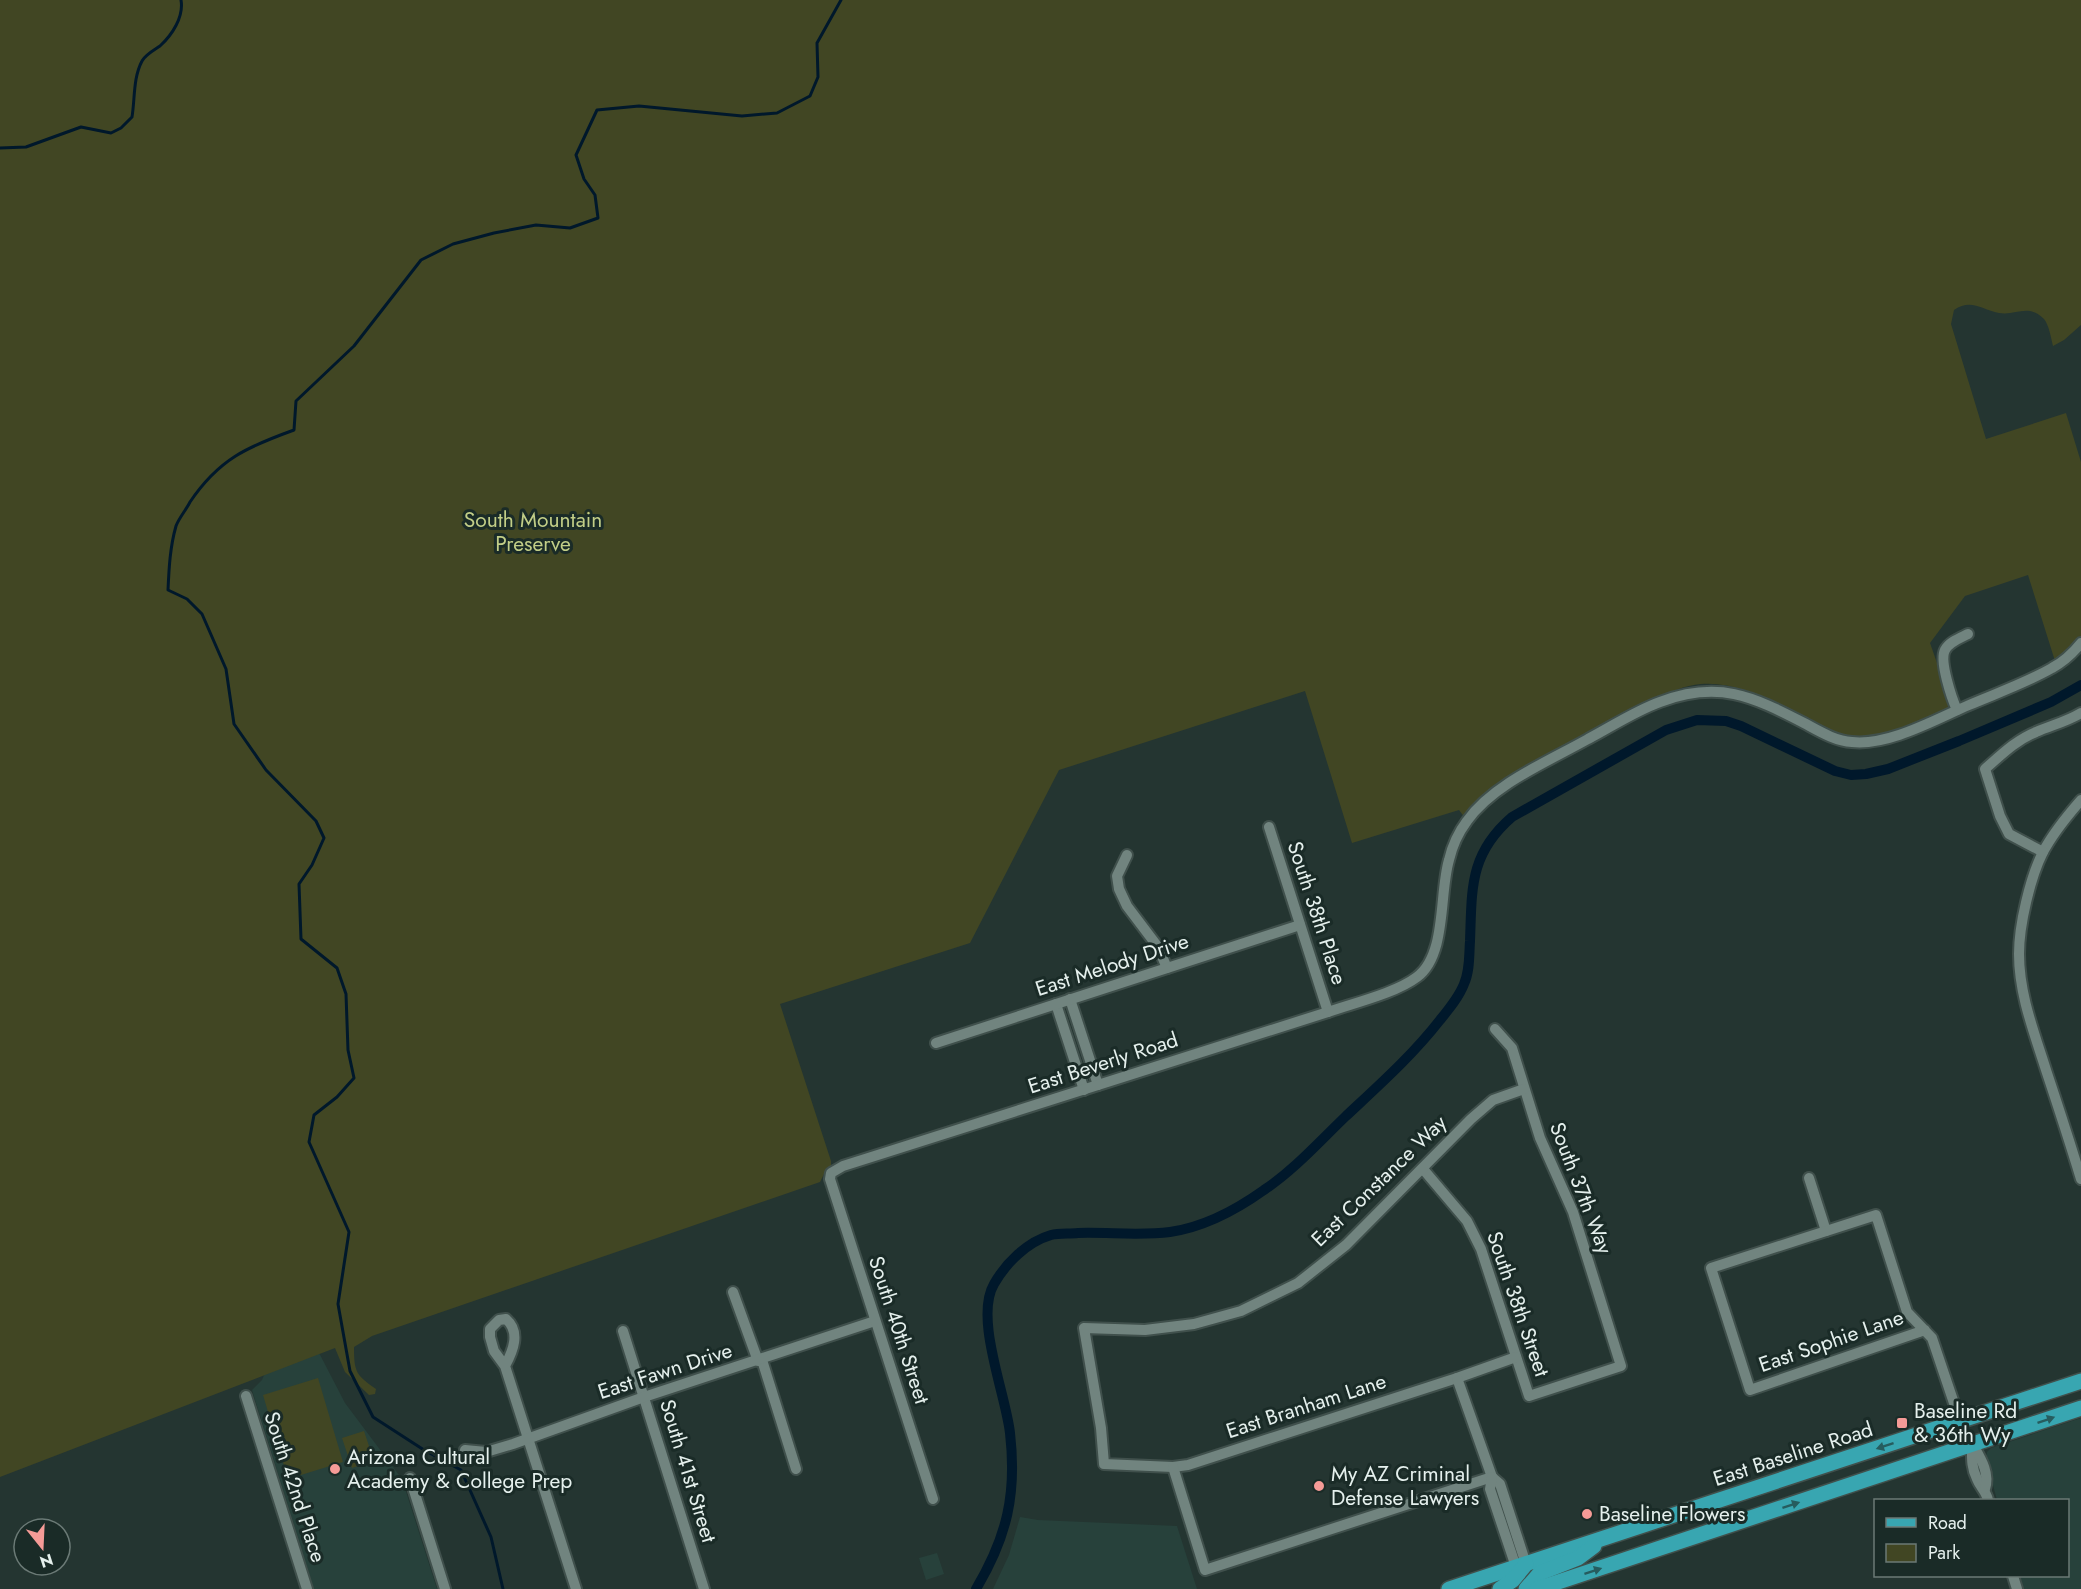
<svg xmlns="http://www.w3.org/2000/svg" width="2081" height="1589" viewBox="0 0 2081 1589" font-family="Jost,sans-serif">
	<rect width="100%" height="100%" fill="#243531"/>
	<!-- built -->
	<g fill="#27413b">
		<path d="M316,1347l29,56 57,76 35,110h-123l-62,-199 10,-10 6,-14z"/>
		<path d="M2081,1418v171h-57l-4,-13h48v-76h-71l-11,-41 1,-7 4,-4z"/>
		<path d="M1020,1517l18,3 139,6 20,63h-204l16,-34z"/>
		<path d="M937,1553l7,21 -18,6 -7,-22z"/>
	</g>
	<!-- green -->
	<g fill="#414623">
		<path d="M0,0h2081v325l-17,15 -11,6c-2,-8 -4,-21 -9,-27 -16,-16 -28,-3 -45,-6 -17,-3 -28,-15 -45,-3l-3,14 35,115 80,-26 15,49v175l-12,13 -14,11 -27,-86 -63,21 -35,47 20,57v8c-23,9 -73,33 -95,31 -17,-2 -32,-11 -46,-19 -32,-17 -70,-39 -108,-36 -16,1 -32,9 -47,15l-147,81 -42,38 -6,-8 -107,33 -47,-152 -246,79 -89,173 -190,61 51,157v7l-5,2 -6,12 -448,154 -18,11c0,25 2,28 22,42l-1,5 -6,1 -24,-23 -10,-24 -335,129z"/>
		<path d="M318,1378l25,84 -55,17 -25,-84z"/>
		<path d="M364,1431l10,30 -22,7 -10,-30z"/>
	</g>
	<g fill="none" stroke-linecap="round" stroke-linejoin="round">
		<!-- stream -->
		<g stroke="#00182b" stroke-width="3">
			<path d="M0,148l26,-1 55,-20 30,6 10,-5 11,-11c3,-18 1,-39 10,-56 3,-6 12,-11 18,-15 12,-11 24,-29 21,-46"/>
			<path d="M503,1589l-12,-52 -30,-67 -37,-20 -51,-33 -23,-46 -12,-67 11,-72 -40,-90 5,-27 23,-18 17,-19 -6,-28 -2,-56 -9,-26 -36,-29 -2,-55 13,-19 12,-27 -8,-17 -50,-51 -32,-46 -8,-55 -24,-55 -15,-15 -19,-9c1,-22 2,-43 8,-64 3,-8 10,-16 14,-24 29,-43 57,-55 104,-72l2,-29 58,-55 67,-86 32,-16 41,-11 42,-8 34,3 28,-10 -3,-23 -11,-16 -8,-24 21,-45 42,-4 103,10 35,-3 33,-17 8,-19 -1,-34 24,-43"/>
		</g>
		<!-- canal -->
		<path stroke="#00182b" stroke-width="10" d="M976,1589c31,-52 41,-95 34,-156 -4,-38 -36,-115 -16,-149 12,-21 33,-42 57,-49 8,-2 18,-1 27,-2 31,-1 62,3 92,-1 35,-5 66,-22 94,-42 30,-20 55,-48 81,-73 33,-31 67,-61 95,-97 9,-11 19,-23 24,-36 6,-13 5,-29 6,-43 2,-52 -1,-87 42,-124l154,-87 31,-10 29,1 15,5 94,45 16,4 15,-1 22,-5 71,-28 92,-39 30,-17"/>
		<defs>
			<g id="street">
				<path d="M1957,710c-5,-11 -18,-49 -12,-60 4,-8 15,-12 23,-16"/>
				<path d="M2081,800c-14,16 -28,33 -38,52 -13,26 -24,73 -24,102 0,40 15,78 27,116 12,36 24,73 35,109"/>
				<path d="M1269,827l59,185"/>
				<path d="M2043,852l-34,-18 -9,-18 -15,-47c16,-14 31,-29 51,-37 16,-7 30,-10 45,-19"/>
				<path d="M1127,855l-10,21 2,13 8,17 31,41 9,21"/>
				<path d="M1070,999l28,86"/>
				<path d="M1056,1004l28,86"/>
				<path d="M936,1043l364,-118"/>
				<path d="M1423,1169l44,52 14,28 48,147 92,-30 -48,-154 -33,-74 -28,-90 -17,-19"/>
				<path d="M1809,1178l17,53"/>
				<path d="M733,1292l25,69"/>
				<path d="M1925,1330l-175,60 -39,-122 165,-53 31,97 25,26 28,83"/>
				<path d="M623,1331l81,258"/>
				<path d="M1516,1357l-59,21 -269,87 -15,2 -69,-3 -3,-36 -17,-100 61,2 49,-6 47,-13 57,-28 48,-38 125,-126 22,-19 31,-11"/>
				<path d="M762,1360l34,109"/>
				<path d="M505,1366c8,-15 16,-34 1,-47l-7,1 -9,9v8l4,14 11,15 71,223"/>
				<path d="M1457,1378l35,99 8,7 26,80"/>
				<path d="M246,1396l61,193"/>
				<path d="M1972,1445c0,12 -1,22 5,34 3,8 9,12 11,21"/>
				<path d="M1973,1445c8,14 17,28 12,44"/>
				<path d="M465,1450l21,2 27,-8 131,-47 231,-76"/>
				<path d="M1173,1467l32,103 287,-93"/>
				<path d="M1492,1477l-2,12 26,78"/>
				<path d="M410,1478l35,111"/>
				<path d="M933,1499l-103,-320 1,-6 12,-7 485,-154c26,-9 68,-19 89,-35 30,-22 22,-84 32,-117 3,-13 9,-27 18,-39 26,-37 82,-60 121,-82 23,-12 47,-28 72,-37 58,-22 92,-6 144,21 15,8 31,18 48,19 37,4 84,-23 117,-37 28,-12 57,-22 83,-37 11,-6 21,-15 29,-25"/>
				<path d="M2013,1576l4,13"/>
			</g>
			<g id="primary">
				<path d="M1449,1589l632,-208"/>
				<path d="M1500,1589l13,-9 13,-16"/>
				<path d="M1526,1589l14,-16 38,-15 16,-12"/>
				<path d="M1537,1589l544,-181"/>
			</g>
		</defs>
		<!-- street casing -->
		<use href="#street" stroke="#40504c" stroke-width="14"/>
		<!-- primary casing -->
		<use href="#primary" stroke="#40504c" stroke-width="18"/>
		<!-- street -->
		<use href="#street" stroke="#71847f" stroke-width="10"/>
		<!-- primary -->
		<use href="#primary" stroke="#38a6b1" stroke-width="15"/>
	</g>
	<!-- one-way arrows -->
	<defs><path id="oneway-solid" d="M-6-.8H1V-3.2L6.5 0L1 3.2V.8H-6Z" transform="scale(1.5)"/></defs>
	<g fill="#265c5e">
		<use href="#oneway-solid" transform="translate(2046 1420) rotate(-19)"/>
		<use href="#oneway-solid" transform="translate(1885 1446) rotate(162)"/>
		<use href="#oneway-solid" transform="translate(1791 1505) rotate(-18)"/>
		<use href="#oneway-solid" transform="translate(1593 1571) rotate(-18)"/>
	</g>
	<!-- markers -->
	<g fill="#f59b97" stroke="#1a2b27" stroke-width="2">
		<rect x="1896" y="1417" width="12" height="12" rx="3"/>
		<circle cx="335" cy="1469" r="6"/>
		<circle cx="1319" cy="1486" r="6"/>
		<circle cx="1587" cy="1514" r="6"/>
	</g>
	<g text-anchor="middle" stroke-width="6" stroke-linejoin="round" paint-order="stroke">
		<!-- park labels -->
		<g font-size="21" fill="#c2ce87" stroke="#1a2b27">
			<text x="533" y="527">South Mountain<tspan x="533" dy="24">Preserve</tspan></text>
		</g>
		<!-- street labels -->
		<g font-size="21" fill="#e5f0ed" stroke="#1a2b27">
			<text transform="translate(1317 913) rotate(72)" y="7">South 38th Place</text>
			<text transform="translate(1112 965) rotate(-18)" y="7">East Melody Drive</text>
			<text transform="translate(1103 1063) rotate(-18)" y="7">East Beverly Road</text>
			<text transform="translate(1379 1181) rotate(-44)" y="7">East Constance Way</text>
			<text transform="translate(1581 1188) rotate(69)" y="7">South 37th Way</text>
			<text transform="translate(1518 1304) rotate(71)" y="7">South 38th Street</text>
			<text transform="translate(899 1330) rotate(72)" y="7">South 40th Street</text>
			<text transform="translate(1831 1341) rotate(-19)" y="7">East Sophie Lane</text>
			<text transform="translate(665 1371) rotate(-18)" y="7">East Fawn Drive</text>
			<text transform="translate(1306 1406) rotate(-18)" y="7">East Branham Lane</text>
			<text transform="translate(1793 1454) rotate(-18)" y="7">East Baseline Road</text>
			<text transform="translate(688 1471) rotate(73)" y="7">South 41st Street</text>
			<text transform="translate(295 1487) rotate(72)" y="7">South 42nd Place</text>
		</g>
		<!-- poi labels -->
		<g font-size="21" fill="#e5f0ed" stroke="#1a2b27" text-anchor="start">
			<text x="1914" y="1418">Baseline Rd<tspan x="1914" dy="24">&amp; 36th Wy</tspan></text>
			<text x="347" y="1464">Arizona Cultural<tspan x="347" dy="24">Academy &amp; College Prep</tspan></text>
			<text x="1331" y="1481">My AZ Criminal<tspan x="1331" dy="24">Defense Lawyers</tspan></text>
			<text x="1599" y="1521">Baseline Flowers</text>
		</g>
	</g>
	<!-- legend -->
	<rect x="1874" y="1499" width="195" height="78" fill="#1a2b27" stroke="#6b7a76" stroke-width="1.5"/>
	<rect x="1886" y="1518" width="30" height="9" fill="#38a6b1" stroke="#6b7a76" stroke-width="1.5"/>
	<text x="1928" y="1529" font-size="18" fill="#e5f0ed">Road</text>
	<rect x="1886" y="1544" width="30" height="18" fill="#414623" stroke="#6b7a76" stroke-width="1.5"/>
	<text x="1928" y="1559" font-size="18" fill="#e5f0ed">Park</text>
	<!-- north arrow -->
	<g transform="translate(42 1547) rotate(162)"><circle r="28" fill="#1a2b27" stroke="#6b7a76" stroke-width="1.5"/>
	<path d="M0-4.5L10 22L0 15L-10 22Z" fill="#f59b97"/>
	<text y="-9" font-size="16" font-weight="bold" text-anchor="middle" fill="#e5f0ed">N</text>
	</g>
</svg>
